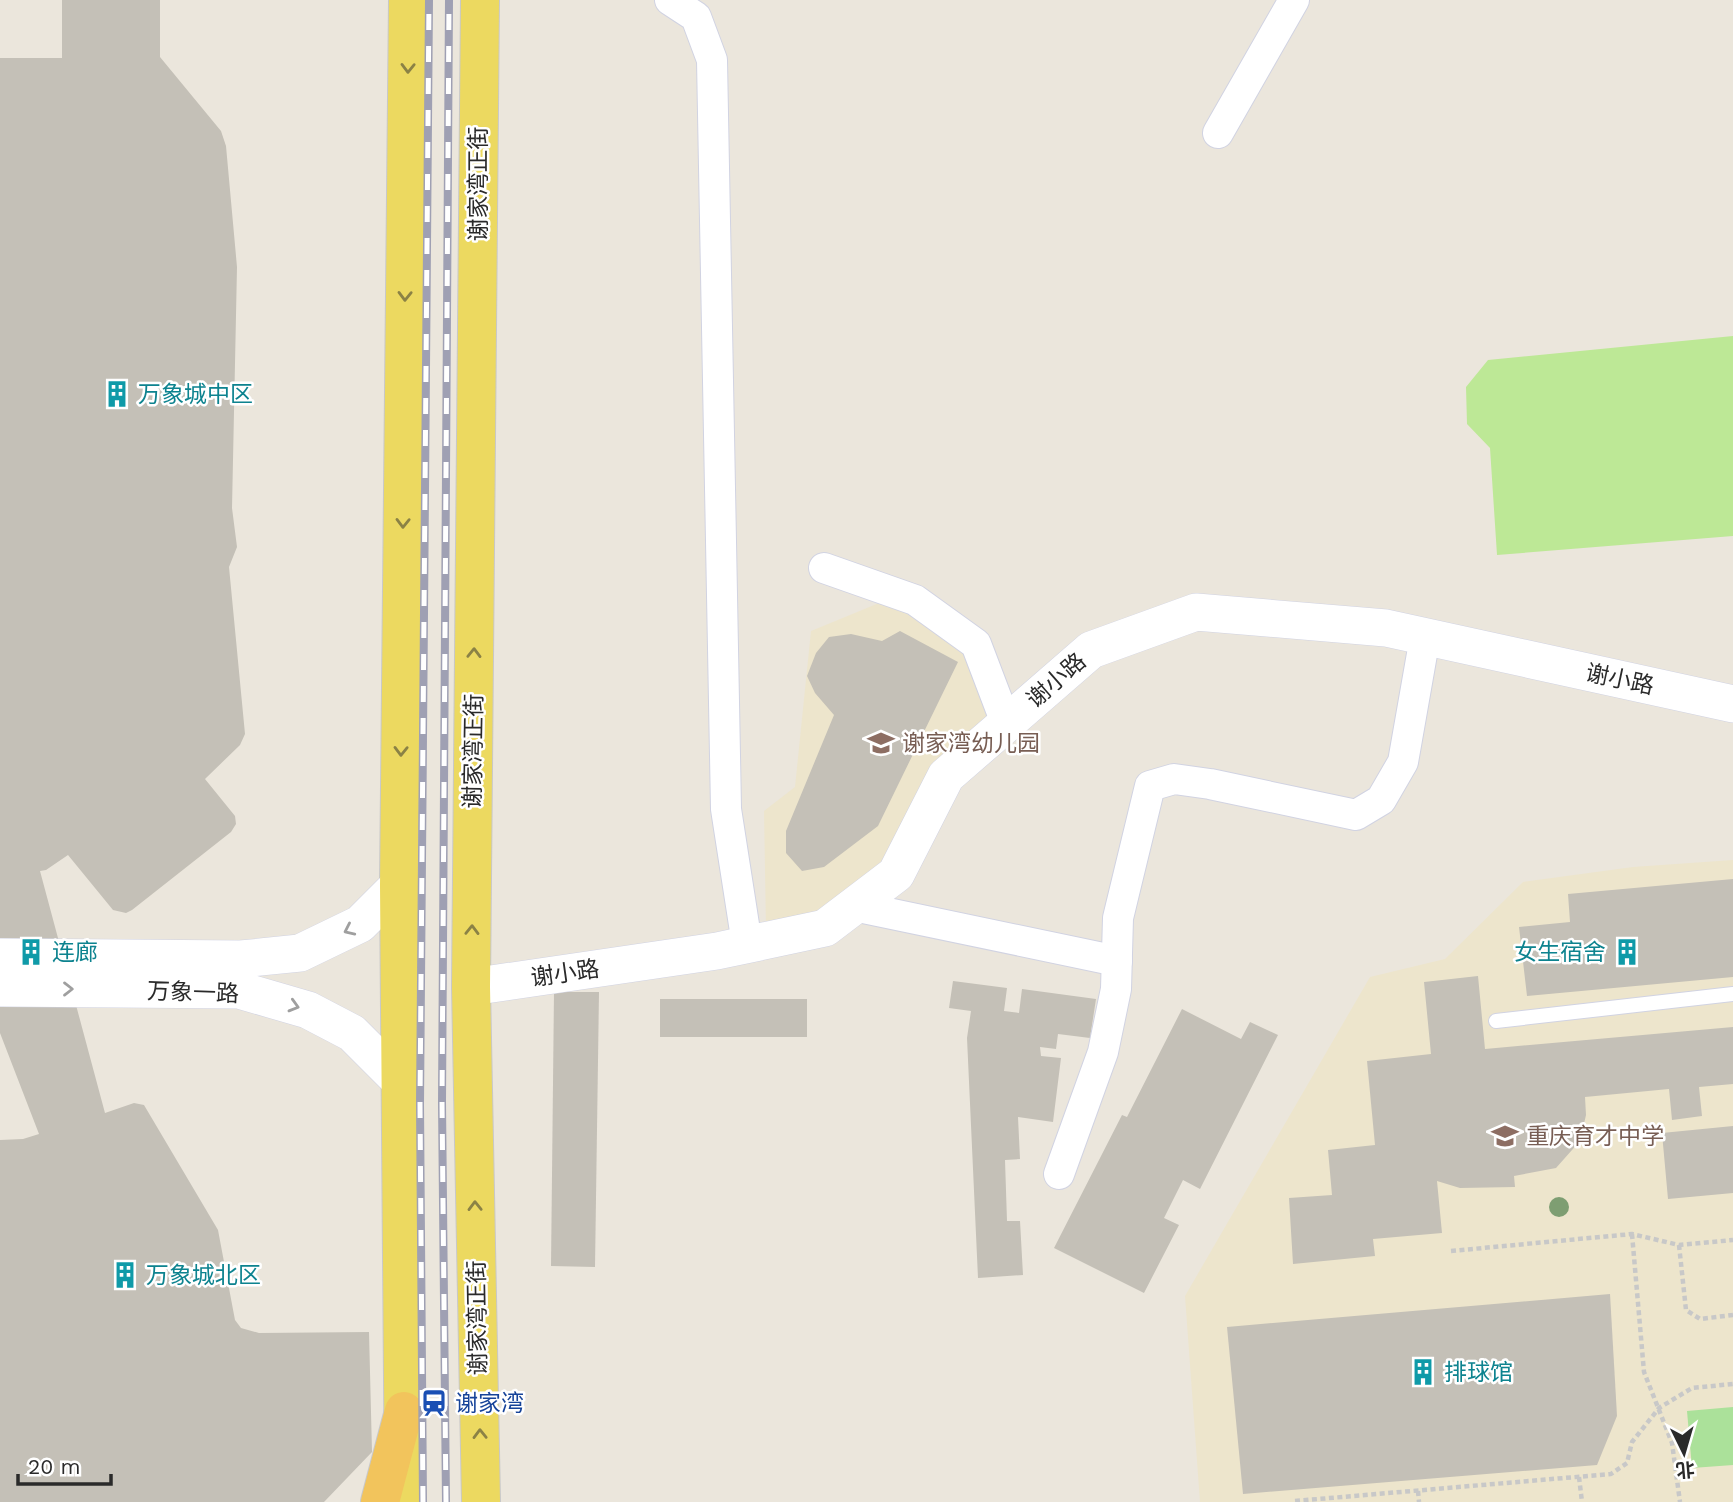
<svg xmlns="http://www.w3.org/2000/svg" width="1733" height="1502" viewBox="0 0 1733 1502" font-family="'Work Sans','Noto Sans SC',sans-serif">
	<rect width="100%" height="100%" fill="#ebe6dc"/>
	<!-- education -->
	<g fill="#ede5cc">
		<path d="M884,601l32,11 51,35 26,68 -107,154 -65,50 -55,11 -2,-119 31,-24 16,-156z"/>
		<path d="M1733,860v642h-533l-15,-206 185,-319 75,-18 78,-77 110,-15z"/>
	</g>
	<!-- green -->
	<path fill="#abe19a" d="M1733,1407v58l-41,3 -5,-57z"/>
	<!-- pitch -->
	<path fill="#bde896" d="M1733,336v200l-236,19 -7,-107 -23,-24 -1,-37 22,-27z"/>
	<!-- building -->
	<g fill="#c4c0b7">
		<path d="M62,0h98v57l61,74 5,15 11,121 -5,241 5,39 -8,20 16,167 -5,11 -35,34 30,37 1,8 -5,8 -99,78 -6,3 -13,-3 -45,-55 -22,15 -6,1 65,242 29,-10 10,2 74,125 17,90 6,8 18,5 110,-1 3,120 -48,50h-324v-362l23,-1 16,-5 -39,-101v-975h62z"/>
		<path d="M900,631l58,31 -80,164 -54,41 -22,4 -16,-18v-22l48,-116 -19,-22 -8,-17 9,-23 13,-16 22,-3 31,7z"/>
		<path d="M1733,879v98l-206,19 -8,-69 51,-5 -2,-28z"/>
		<path d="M1478,976l7,73 248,-22v57l-34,3 3,29 -30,4 -3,-31 -84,8 1,18 -6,26 -24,27 -42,8 1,11 -55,1 -23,-7 5,52 -69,6 2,17 -82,8 -4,-66 43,-3 -4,-45 47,-5 -8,-84 64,-7 -7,-72z"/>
		<path d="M953,981l54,7 -3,23 15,2 3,-24 74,10 -6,39 -32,-4 -2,15 -16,-2 1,9 20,2 -8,64 -35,-5 2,42 -15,1 2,61h13l3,54 -45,3 -11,-240 4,-27 -22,-3z"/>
		<path d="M554,992h45l-4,275 -44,-1z"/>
		<rect x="660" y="999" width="147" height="38"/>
		<path d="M1182,1009l59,30 9,-17 28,13 -78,154 -17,-9 -19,38 15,7 -35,68 -90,-45 68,-133 5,2z"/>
		<path d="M1733,1126v67l-65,6 -6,-66z"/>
		<path d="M1610,1294l7,122 -20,49 -354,29 -16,-167z"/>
	</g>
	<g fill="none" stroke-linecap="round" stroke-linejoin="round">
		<defs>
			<path id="service" d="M1496,1021l237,-27"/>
			<g id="minor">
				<path d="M670,0l26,17 16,43 14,749 21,135"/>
				<path d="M1218,133l76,-133"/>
				<path d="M824,568l91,32 61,44 30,79"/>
				<path d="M854,906l263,55"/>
				<path d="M1059,1174l44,-122 13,-63 2,-71 32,-132 24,-7 36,5 146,31 25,-15 22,-38 22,-125"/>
			</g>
			<g id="tertiary">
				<path d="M0,957l241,2 59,-6 60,-29 39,-39"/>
				<path d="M471,987l246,-36 108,-23 71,-54 50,-98 145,-126 105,-38 190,16 347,76"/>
				<path d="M0,988l239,2 69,20 44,23 48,48"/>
			</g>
			<g id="primary">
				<path d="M480,0l-9,987 10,515"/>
				<path d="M404,1502l-5,-617 9,-885"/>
			</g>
			<path id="trunk" d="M380,1502l24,-91"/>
		</defs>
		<!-- service casing -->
		<use href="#service" stroke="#d1d3e2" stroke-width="16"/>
		<!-- minor casing -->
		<use href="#minor" stroke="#d1d3e2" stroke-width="32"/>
		<!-- tertiary casing -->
		<use href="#tertiary" stroke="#d1d3e2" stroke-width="38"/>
		<!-- primary casing -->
		<use href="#primary" stroke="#c8c8c8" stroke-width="40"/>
		<!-- trunk casing -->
		<use href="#trunk" stroke="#c8c8c8" stroke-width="40"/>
		<!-- path -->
		<g stroke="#c8c8c8" stroke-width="4.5" stroke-dasharray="5 3.5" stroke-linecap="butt">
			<path d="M1632,1234l12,138 28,71 8,59"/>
			<path d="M1679,1245l7,65 14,9 33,-4"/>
			<path d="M1451,1251l181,-17 47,11 54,-5"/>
			<path d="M1579,1477l3,25"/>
			<path d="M1418,1491l1,11"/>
			<path d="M1295,1501l316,-27 16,-11 5,-21 27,-34 33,-20 41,-4"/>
		</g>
		<!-- service -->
		<use href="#service" stroke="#fff" stroke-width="14"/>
		<!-- minor -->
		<use href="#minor" stroke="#fff" stroke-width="30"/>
		<!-- tertiary -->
		<use href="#tertiary" stroke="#fff" stroke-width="37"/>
		<!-- primary -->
		<use href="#primary" stroke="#ecd960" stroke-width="38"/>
		<!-- trunk -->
		<use href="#trunk" stroke="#f2c45c" stroke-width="38"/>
		<defs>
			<g id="rail">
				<path d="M423,1502l-3,-398 9,-1104"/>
				<path d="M446,1502l-4,-400 7,-1102"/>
			</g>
		</defs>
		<!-- rail casing -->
		<use href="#rail" stroke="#9fa0b3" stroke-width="8"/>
		<!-- rail -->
		<use href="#rail" stroke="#fff" stroke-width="5" stroke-dasharray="16" stroke-linecap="butt"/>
	</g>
	<!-- trees -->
	<circle fill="#7e9e72" cx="1559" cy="1207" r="10"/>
	<!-- one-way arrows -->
	<defs><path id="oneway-chevron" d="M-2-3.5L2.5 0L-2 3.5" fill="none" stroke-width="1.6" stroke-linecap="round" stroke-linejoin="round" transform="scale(1.75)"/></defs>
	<g stroke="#8b8245">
		<use href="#oneway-chevron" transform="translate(408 68) rotate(91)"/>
		<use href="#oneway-chevron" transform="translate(405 296) rotate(91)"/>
		<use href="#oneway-chevron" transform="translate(403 523) rotate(91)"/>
		<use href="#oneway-chevron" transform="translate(474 653) rotate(-89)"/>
		<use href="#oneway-chevron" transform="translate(401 751) rotate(91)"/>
		<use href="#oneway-chevron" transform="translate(472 930) rotate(-89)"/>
		<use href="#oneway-chevron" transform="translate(475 1206) rotate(-91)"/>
		<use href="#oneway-chevron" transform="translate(480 1434) rotate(-91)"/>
	</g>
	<g stroke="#9f9f9f">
		<use href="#oneway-chevron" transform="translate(349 930) rotate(155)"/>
		<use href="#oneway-chevron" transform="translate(68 989)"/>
		<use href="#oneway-chevron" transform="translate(294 1006) rotate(16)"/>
	</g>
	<!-- icons -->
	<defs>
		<symbol id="building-bare" viewBox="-9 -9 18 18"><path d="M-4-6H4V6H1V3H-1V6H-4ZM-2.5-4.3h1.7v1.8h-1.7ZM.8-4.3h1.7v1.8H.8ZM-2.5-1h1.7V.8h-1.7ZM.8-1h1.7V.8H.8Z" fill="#0f9aa8" stroke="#fff" stroke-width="2.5" paint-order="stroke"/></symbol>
		<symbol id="school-bare" viewBox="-9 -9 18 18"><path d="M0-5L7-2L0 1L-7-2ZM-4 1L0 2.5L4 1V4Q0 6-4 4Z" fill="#8d6e63" stroke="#fff" stroke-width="2.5" paint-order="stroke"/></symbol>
		<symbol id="station-bare" viewBox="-9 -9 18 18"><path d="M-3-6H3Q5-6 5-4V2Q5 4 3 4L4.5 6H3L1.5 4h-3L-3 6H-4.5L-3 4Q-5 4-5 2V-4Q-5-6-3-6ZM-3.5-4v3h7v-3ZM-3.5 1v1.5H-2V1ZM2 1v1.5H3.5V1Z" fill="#1a4fb4" stroke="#fff" stroke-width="2.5" paint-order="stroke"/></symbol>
	</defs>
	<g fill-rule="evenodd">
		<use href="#building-bare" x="98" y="375" width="38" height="38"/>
		<use href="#school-bare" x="862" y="724" width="38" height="38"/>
		<use href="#building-bare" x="12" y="933" width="38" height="38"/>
		<use href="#building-bare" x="1608" y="933" width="38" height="38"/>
		<use href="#school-bare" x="1486" y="1117" width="38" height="38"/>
		<use href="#building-bare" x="106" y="1256" width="38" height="38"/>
		<use href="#building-bare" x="1404" y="1353" width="38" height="38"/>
		<use href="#station-bare" x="415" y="1384" width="38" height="38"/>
	</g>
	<g text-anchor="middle" stroke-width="5" stroke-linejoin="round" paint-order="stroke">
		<!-- street labels -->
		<g font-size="23" fill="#2a2a2a" stroke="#fff">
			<text transform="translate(478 184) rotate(-90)" y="8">谢家湾正街</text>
			<text transform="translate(1620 679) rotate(12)" y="8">谢小路</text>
			<text transform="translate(1056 680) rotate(-41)" y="8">谢小路</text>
			<text transform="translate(473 751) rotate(-89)" y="8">谢家湾正街</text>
			<text transform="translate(565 973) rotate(-8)" y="8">谢小路</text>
			<text transform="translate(193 992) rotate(2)" y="8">万象一路</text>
			<text transform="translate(477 1318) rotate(-91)" y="8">谢家湾正街</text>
		</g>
		<!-- culture labels -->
		<g font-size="23" fill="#0d838f" stroke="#fff" text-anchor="start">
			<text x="138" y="402">万象城中区</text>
			<text x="52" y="960">连廊</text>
			<text x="1606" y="960" text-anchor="end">女生宿舍</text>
			<text x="146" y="1283">万象城北区</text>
			<text x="1444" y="1380">排球馆</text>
		</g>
		<!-- education labels -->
		<g font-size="23" fill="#785e54" stroke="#fff" text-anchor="start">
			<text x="902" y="751">谢家湾幼儿园</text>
			<text x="1526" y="1144">重庆育才中学</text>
		</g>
		<!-- transit labels -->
		<g font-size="23" fill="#164399" stroke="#fff" text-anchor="start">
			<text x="455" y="1411">谢家湾</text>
		</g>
	</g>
	<!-- north arrow -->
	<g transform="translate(1684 1453) rotate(175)" stroke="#ffffff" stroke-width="5" paint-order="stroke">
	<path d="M0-5L12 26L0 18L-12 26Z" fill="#2a2a2a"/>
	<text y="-10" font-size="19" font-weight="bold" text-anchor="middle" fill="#2a2a2a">北</text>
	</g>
	<!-- scale -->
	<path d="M18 1474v10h93v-10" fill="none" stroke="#2a2a2a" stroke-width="3.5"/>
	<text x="28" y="1474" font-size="21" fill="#2a2a2a" stroke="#ffffff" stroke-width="5" paint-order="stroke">20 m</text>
</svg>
